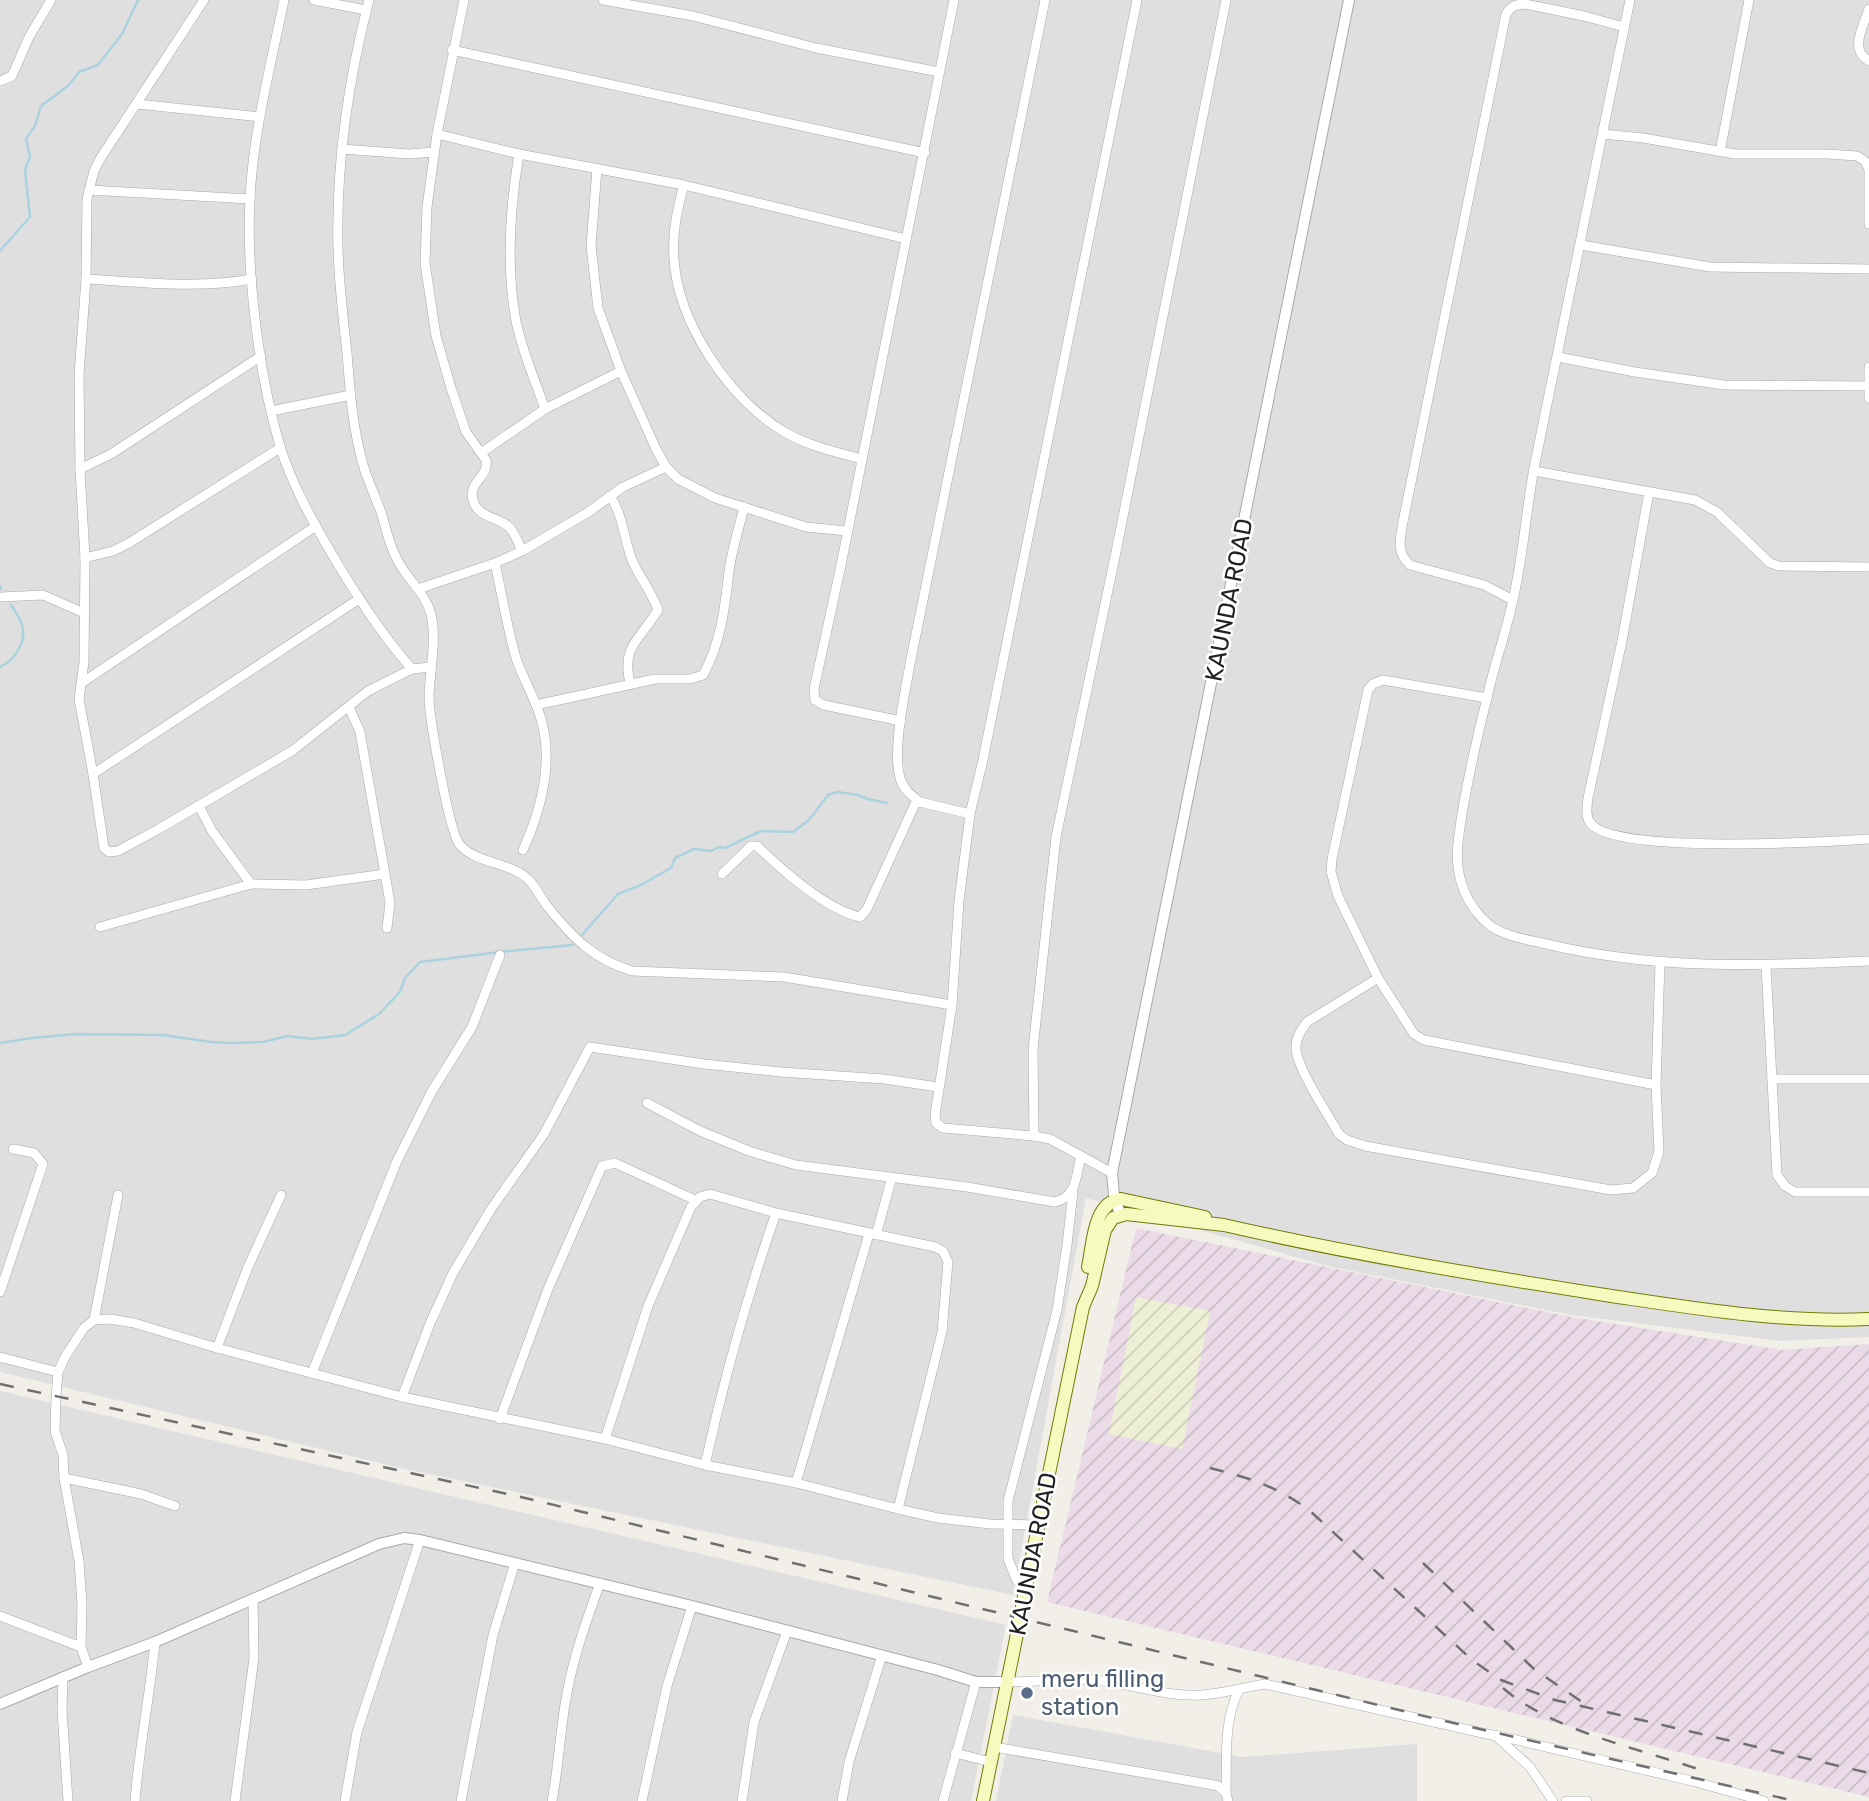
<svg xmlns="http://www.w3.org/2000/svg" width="1869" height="1801" viewBox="0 0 1869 1801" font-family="Rubik,sans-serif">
	<defs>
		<pattern id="industrial-furrows" width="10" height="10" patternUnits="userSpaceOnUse" patternTransform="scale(1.75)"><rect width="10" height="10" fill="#ebdbe8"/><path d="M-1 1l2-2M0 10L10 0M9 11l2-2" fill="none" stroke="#c9bcc7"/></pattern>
		<pattern id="farmland-furrows" width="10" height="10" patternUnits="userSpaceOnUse" patternTransform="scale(1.75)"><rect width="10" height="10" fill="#eef0d5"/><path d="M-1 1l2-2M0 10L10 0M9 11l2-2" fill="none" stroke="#ccceb7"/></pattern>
	</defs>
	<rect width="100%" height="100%" fill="#f2efe9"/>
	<!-- residential -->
	<g fill="#e0dfdf">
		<path d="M0,0h1869v1337l-88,4 -210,-26 -243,-49 -242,-68 -73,397 -613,-127 -400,-96z"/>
		<path d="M0,1391l1006,234 -35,176h-971z"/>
		<path d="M1013,1715l229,42 175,-13v57h-421z"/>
	</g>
	<!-- industrial -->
	<path fill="url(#industrial-furrows)" d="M1136,1228l435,89 210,33 88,-6v453l-822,-195z"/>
	<!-- farmland -->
	<path fill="url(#farmland-furrows)" d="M1136,1297l74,14 -28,138 -73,-15z"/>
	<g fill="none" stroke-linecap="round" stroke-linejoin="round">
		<!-- stream -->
		<g stroke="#aad3df" stroke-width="2.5">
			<path d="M0,251l30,-34 -5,-47 5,-14 -4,-17 9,-13 6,-20 28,-21 10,-13 19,-7 24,-31 16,-34"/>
			<path d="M0,586l1,3"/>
			<path d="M0,667c15,-7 27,-25 22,-42 -2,-7 -7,-14 -11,-20"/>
			<path d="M582,935l36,-41 23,-9 30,-17 4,-10 19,-9 17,2 8,-4 6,1 36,-17 32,1 16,-12 19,-25 9,-3 21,3 10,4 19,4"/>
			<path d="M0,1043l32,-5 44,-4 87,1 48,7 21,1 31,-1 25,-6 24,3 33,-4 34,-21 21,-22 5,-14 15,-16 88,-11 65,-6"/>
		</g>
		<defs>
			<g id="minor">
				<path d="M204,0l-104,159 -6,12 -7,28 -1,80 -7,96 1,94 5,89 -1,104 -5,37 14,75 11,74 5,4 9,-1 39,-21 135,-79 76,-60 44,-22 19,-2"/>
				<path d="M284,0c-13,65 -31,132 -34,199 -4,73 9,177 30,247 12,39 33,76 53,110 24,40 48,78 79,113"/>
				<path d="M314,0l52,10"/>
				<path d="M369,0c-21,81 -33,166 -31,249 1,35 5,69 9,104 3,40 6,80 18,118 5,14 11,28 16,41 5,16 8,33 16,47 9,20 28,33 34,55 6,26 -1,55 -2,82 0,20 20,137 31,149 17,19 50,17 68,34 8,8 13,19 19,27 26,32 46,53 85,65l152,6 168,28"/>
				<path d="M464,0l-27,134 -10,73 -2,56 11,73 15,52 15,44 20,28c3,18 -18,21 -13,40 4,17 24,17 35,26 7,6 10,17 14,25"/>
				<path d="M603,0l90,16 123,32 123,24"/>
				<path d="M1630,0c-32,156 -65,312 -96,468 -8,44 -11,89 -21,132 -7,33 -19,65 -26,98 -11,44 -24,100 -29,145 -3,27 4,54 23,74 15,18 39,21 61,26 111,27 214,23 327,18"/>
				<path d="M1869,9c-6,18 -20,41 0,52"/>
				<path d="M452,50l473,103"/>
				<path d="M0,81l12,-5 17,-39 22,-37"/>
				<path d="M137,104l123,13"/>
				<path d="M437,134l82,20 165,31 222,54"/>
				<path d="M1603,134l40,4 92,16h92l30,2 8,5 4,8v55"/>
				<path d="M342,149l67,5 25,-2"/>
				<path d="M1720,152l29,-152"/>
				<path d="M519,154c-9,54 -13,113 -3,167 6,30 19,59 29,88"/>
				<path d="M597,169l-6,77 7,62 23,63 35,78 10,18 12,12 37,19 91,29 41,4"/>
				<path d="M684,185c-7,25 -12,48 -10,74 4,64 56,142 112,174 23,13 50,19 75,26"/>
				<path d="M89,190l161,9"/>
				<path d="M1581,245l129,22 159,2"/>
				<path d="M86,279c54,3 112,10 166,0"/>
				<path d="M1558,357l77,15 89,13 145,1"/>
				<path d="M1869,367v31"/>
				<path d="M271,411l80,-16"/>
				<path d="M481,453l64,-44 76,-38"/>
				<path d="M80,469l31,-15 150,-98"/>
				<path d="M1534,471l161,29 22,12 53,51 9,3 90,1"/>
				<path d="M1649,492l-27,149 -34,157c-1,8 -3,19 3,26 26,30 233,18 278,15"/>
				<path d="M610,496c13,19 14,43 22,64 7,17 20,32 26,50 -18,30 -37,36 -28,73"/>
				<path d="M85,558l28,-7 16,-8 151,-95"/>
				<path d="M495,563c7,32 12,64 21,95 7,21 19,40 25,61 13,44 0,91 -18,131"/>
				<path d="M418,589l77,-26 27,-12 68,-40 33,-24 43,-20"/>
				<path d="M0,597l43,-2 41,18"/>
				<path d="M1513,600l-29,-15 -74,-20c-14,-13 -10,-25 -7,-43l103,-508c5,-8 10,-10 19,-10l59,12 40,11"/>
				<path d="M83,682l233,-156"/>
				<path d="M1487,698l-104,-18 -10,4 -5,6 -36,169 -1,13 7,24 40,82 36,56 10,6 232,45"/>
				<path d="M536,705l119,-26h35l13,-4c18,-32 22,-68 26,-104 3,-21 10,-43 15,-64"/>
				<path d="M901,721l-77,-16 -9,-5 -1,-11 26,-119 114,-570"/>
				<path d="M93,774l266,-175"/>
				<path d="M920,802c-9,-7 -17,-13 -20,-24 -8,-28 5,-85 10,-114l135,-664"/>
				<path d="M199,806l13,25 39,53"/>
				<path d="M385,874l5,29 -3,25"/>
				<path d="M722,874l29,-28h6c24,23 70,64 103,71l7,-8 48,-105 5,-2 50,12"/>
				<path d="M100,927l151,-43 55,1 79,-11 -25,-142 -11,-25"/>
				<path d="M1766,965l11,210 8,11 10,6h74"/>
				<path d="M1378,978l-71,44c-5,7 -11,15 -11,24 -2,18 33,70 43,88l8,6 18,6 246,44 22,-2 19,-15 7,-21 -3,-67 4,-122"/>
				<path d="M1772,1079h97"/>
				<path d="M647,1103l53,28 49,20 47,14 171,22 88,15c22,-5 21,-27 26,-46"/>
				<path d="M1034,1136l-1,-87 23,-212 60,-285 110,-552"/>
				<path d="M1112,1173l-62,-34 -16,-3 -91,-8 -7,-5 -1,-8 17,-110 7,-104 11,-87 13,-54 154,-760"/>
				<path d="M876,1235l16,-58"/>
				<path d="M0,1292l43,-128 -9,-11 -21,-4"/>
				<path d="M94,1320l24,-125"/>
				<path d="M217,1348l31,-81 33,-72"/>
				<path d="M0,1357l58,15"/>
				<path d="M312,1373l85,-212 35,-70 40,-64 28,-72"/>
				<path d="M402,1397l29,-76 22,-48 38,-64 53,-75 46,-87 114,17 77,8 103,7 54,8"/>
				<path d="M500,1419l48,-130 54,-123 13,-3 80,37"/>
				<path d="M605,1439l43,-133 43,-99 9,-10 10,-3 66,19 159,34 8,4 5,11 -6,70 -44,177"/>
				<path d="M705,1465c19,-86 42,-169 71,-252"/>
				<path d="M64,1478l77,16 34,12"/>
				<path d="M796,1483l73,-249"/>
				<path d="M1026,1586l-9,-5 -9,-22v-58l49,-191 10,-65 6,-53"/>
				<path d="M0,1616l81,31"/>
				<path d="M88,1667l-7,-20 1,-43 -3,-43 -15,-83 -1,-23 -8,-24 1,-34 2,-25 7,-15 19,-29 10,-8 16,-1 24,4 83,25 185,49 203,42 100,26 91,18 102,26 40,9 52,6 49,1"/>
				<path d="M63,1677l-1,33 6,91"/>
				<path d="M1007,1682c28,0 58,-4 87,-2 36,3 70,17 107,15 23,-1 43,-8 64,-11l231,52"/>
				<path d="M1495,1735l197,46 72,20"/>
				<path d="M1497,1737l33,30 23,34"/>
				<path d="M994,1747l214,37 10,2 8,7"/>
				<path d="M955,1753l36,9"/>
				<path d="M135,1801c4,-53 15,-106 20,-159"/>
				<path d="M235,1801l19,-143 -1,-59"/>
				<path d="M345,1801l12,-69 63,-192"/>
				<path d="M461,1801l32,-166 22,-72"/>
				<path d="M552,1801c7,-36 8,-72 15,-108 7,-38 20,-74 33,-110"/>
				<path d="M642,1801l25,-115 25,-80"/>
				<path d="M742,1801l12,-79 33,-91"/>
				<path d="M842,1801l7,-39 33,-107"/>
				<path d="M943,1801l33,-119"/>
				<path d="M1228,1801l-2,-8c1,-34 -3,-71 13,-103"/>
				<path d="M1566,1801h21"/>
			</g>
			<g id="tertiary">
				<path d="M1120,1214l-6,-19 -2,-22 237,-1173"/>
				<path d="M0,1704l88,-37 67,-25 224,-98 25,-6 16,2 272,66 246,64 38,12h31"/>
			</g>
			<g id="secondary">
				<path d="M1088,1267c5,-23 5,-65 33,-68l84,18"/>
				<path d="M1024,1596l59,-289 9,-21 13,-56 8,-12 13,-4 98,11c126,29 254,50 381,70 88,13 175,28 264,24"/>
				<path d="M983,1801l34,-167"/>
			</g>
		</defs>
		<!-- minor casing -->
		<use href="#minor" stroke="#a9a9a9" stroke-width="10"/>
		<!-- tertiary casing -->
		<use href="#tertiary" stroke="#a9a9a9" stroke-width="12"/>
		<!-- secondary casing -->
		<use href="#secondary" stroke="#707d05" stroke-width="14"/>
		<!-- minor -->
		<use href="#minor" stroke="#fff" stroke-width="9"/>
		<!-- tertiary -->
		<use href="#tertiary" stroke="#fff" stroke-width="10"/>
		<!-- secondary -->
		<use href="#secondary" stroke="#f7fabf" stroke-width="12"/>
		<!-- rail -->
		<g stroke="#707070" stroke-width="2.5" stroke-dasharray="14 14" stroke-linecap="butt">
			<path d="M0,1384l521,113 915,222 359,82"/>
			<path d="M1210,1468c40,10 66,18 99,42l163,150 29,20 54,20 314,73"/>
			<path d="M1423,1563l111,106 48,33"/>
			<path d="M1503,1688c46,41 136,61 195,81"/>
		</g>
		<defs>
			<path id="secondary-bridge" d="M1017,1634l7,-38"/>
		</defs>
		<!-- secondary-bridge casing -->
		<use href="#secondary-bridge" stroke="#707d05" stroke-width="14" stroke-linecap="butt"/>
		<!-- secondary-bridge -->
		<use href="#secondary-bridge" stroke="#f7fabf" stroke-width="12"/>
	</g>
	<!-- markers -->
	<circle fill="#5c6f8a" stroke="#fff" stroke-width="2.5" cx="1027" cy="1693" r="7"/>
	<g text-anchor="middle" stroke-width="5" stroke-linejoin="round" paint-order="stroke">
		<!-- street labels -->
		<g font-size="24" fill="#222" stroke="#fff">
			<text transform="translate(1229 600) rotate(-79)" y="8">KAUNDA ROAD</text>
			<text transform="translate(1033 1554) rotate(-79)" y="8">KAUNDA ROAD</text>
		</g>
		<!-- service labels -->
		<g font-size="24" fill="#4e5e75" stroke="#fff" text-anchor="start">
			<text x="1041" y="1687">meru filling<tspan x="1041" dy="28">station</tspan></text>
		</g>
	</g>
</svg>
